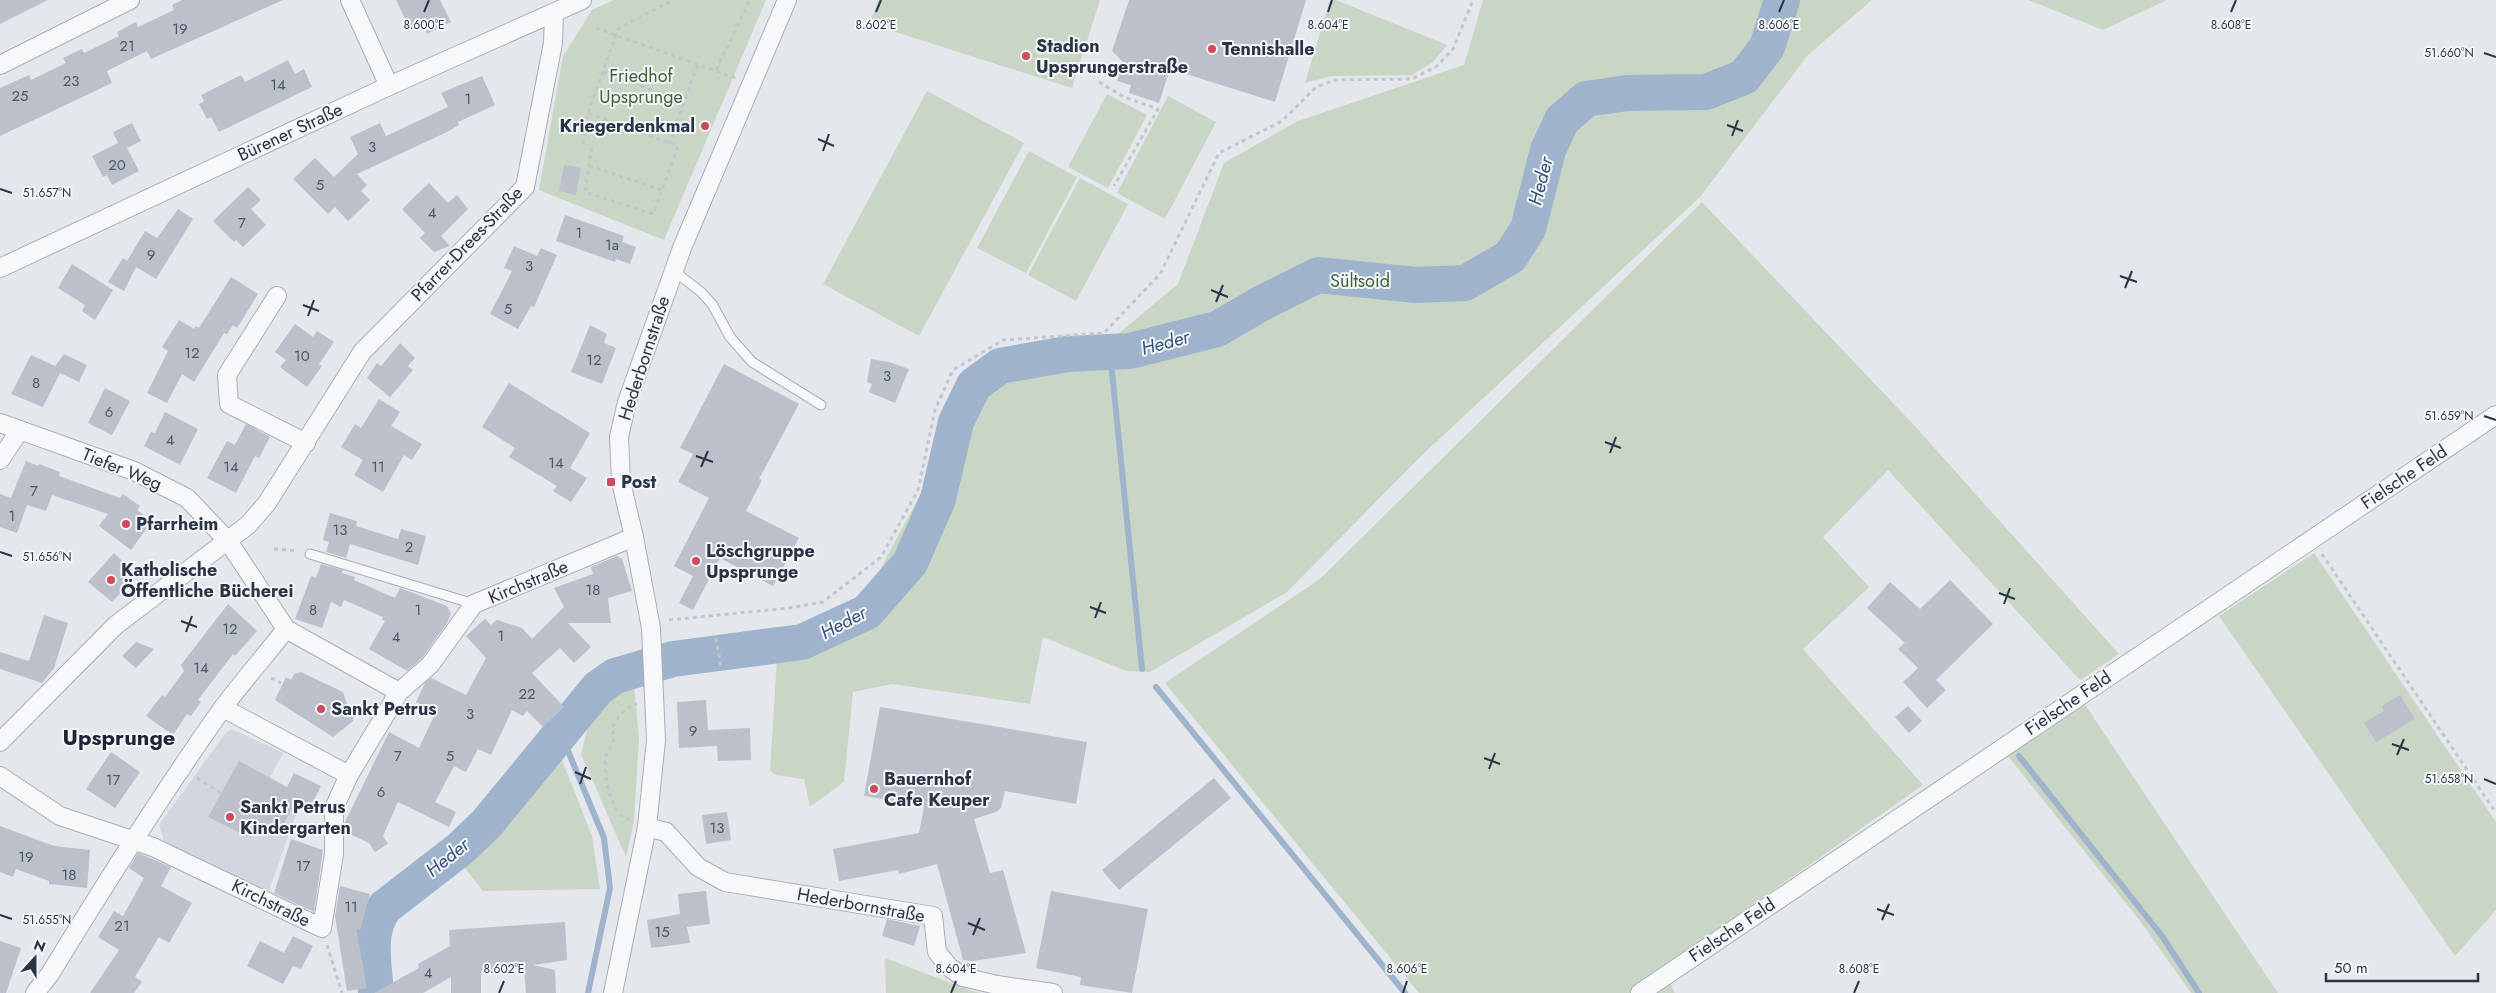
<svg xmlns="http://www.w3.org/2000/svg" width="2496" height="993" viewBox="0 0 2496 993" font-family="Jost,sans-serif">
	<rect width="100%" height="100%" fill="#e4e7ec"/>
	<!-- built -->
	<path fill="#d2d6de" d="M231,729l52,24 -20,38 35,18 -30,84 -103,-50 -6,-18 66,-91z"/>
	<!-- green -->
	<g fill="#c9d6c5">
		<path d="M614,0h152l-102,240 -125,-50 24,-134 29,-46z"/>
		<path d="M878,0h222l-28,88 -202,-64z"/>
		<path d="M1330,0h6l111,45 -14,17 -21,13 -80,1 -27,7z"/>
		<path d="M1483,0h389l-64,55 -108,142 -278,258 -135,137 -137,80 -24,-1 -83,-34 -13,67 -138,-20 -39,8 -9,90 -34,25 -6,-28 -29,-4 -5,-5 7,-112h29l30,-14 -28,6 -18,-13 70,-30 66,-123 17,-77 17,-33 43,-24 110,-12 65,-54 46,-121 74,-42 166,-56z"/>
		<path d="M2028,0h139l-64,30z"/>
		<path d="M927,91l97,52 -105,193 -96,-52z"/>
		<path d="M1107,94l40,21 -39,73 -40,-21z"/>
		<path d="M1168,96l48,26 -51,97 -48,-26z"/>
		<path d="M1029,151l48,26 -51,96 -49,-25z"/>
		<path d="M1080,178l48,26 -52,97 -48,-26z"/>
		<path d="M1702,202l210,221 207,231 -39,26 -192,-210 -65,67 46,50 -66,62 120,136 -260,183 12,25h-256l-254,-310 155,-104z"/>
		<path d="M2314,553l182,269v88l-41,46 -236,-340z"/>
		<path d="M634,686l5,52 -5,83 -8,36 -45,-103 8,-32 29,-31z"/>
		<path d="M2083,702l195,291h-87l-51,-72 -133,-166z"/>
		<path d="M560,755l32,81 8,53 -117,2 -25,-32 37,-29 49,-63z"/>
		<path d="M885,958l87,33 9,2h-95z"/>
	</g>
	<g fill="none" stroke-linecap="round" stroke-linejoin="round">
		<!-- stream -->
		<g stroke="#9fb4cc" stroke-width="6">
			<path d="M1110,352l32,317"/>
			<path d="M1156,687l249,306"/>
			<path d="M561,734l43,104 6,50 -22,105"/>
			<path d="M2019,756l143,180 37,57"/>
		</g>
		<!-- river -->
		<path stroke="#9fb4cc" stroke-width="36" d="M376,993c-2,-30 -10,-61 9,-86l75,-58 27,-26 111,-135 17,-12 58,-17 129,-17 65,-30 43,-49 28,-64 18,-77 18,-37 26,-19 67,-12 63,-3 87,-22 45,-26 56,-28 98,10 49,-2 45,-26 18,-28 20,-79 14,-30 24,-21 41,-6 79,-1 38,-15 23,-30 15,-47"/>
	</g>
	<!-- building -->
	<g fill="#bbc0ca">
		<path d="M0,0h48l-48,24z"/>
		<path d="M182,0h101l-132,59 -4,-8 -40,20 5,12 -112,53v-48l29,-13 2,5 35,-17 -3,-5 19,-9 2,4 35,-17 -2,-4 19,-10 2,5 36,-17 -2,-5z"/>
		<path d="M396,0h44l11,22 -24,12 -5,-11 -12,6z"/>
		<path d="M1129,0h177l-31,102 -105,-33 -11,34 -30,-10 2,-8 -14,-4 6,-19 -11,-11z"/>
		<path d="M288,60l7,14 9,-5 8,18 -93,45 -8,-15 -4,2 -8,-15 5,-3 -3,-6 40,-20 4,7z"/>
		<path d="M482,76l13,29 -37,17 1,3 -12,7 -90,42 10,11 -6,6 9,9 -22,21 -13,-14 -7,7 -35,-35 22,-21 19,19 24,-23 -8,-17 30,-14 6,13 62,-29 -7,-14z"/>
		<path d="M132,123l9,18 -14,7 12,23 -27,14 -5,-10 -4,2 -11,-21 26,-13 -5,-11z"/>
		<path d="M564,165l17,3 -5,27 -17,-4z"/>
		<path d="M429,183l19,20 9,-8 11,14 -27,27 9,10 -16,6 -14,-14 5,-5 -23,-24z"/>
		<path d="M248,187l13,13 -10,9 15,16 -23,22 -7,-7 -2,2 -21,-21z"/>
		<path d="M178,209l15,10 -37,60 -20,-12 -12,24 -16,-9 15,-24 4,3 18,-30 12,7z"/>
		<path d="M565,215l59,21 -2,6 14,5 -6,17 -14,-5 -1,3 -59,-21z"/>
		<path d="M514,246l23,10 4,-8 16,7 -23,52 -3,-1 -13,23 -28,-15 22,-43 -8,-3z"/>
		<path d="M72,264l41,26 -18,30 -13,-9 3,-6 -27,-17z"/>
		<path d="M231,277l27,17 -21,34 -4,-3 -6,9 -3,-1 -30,49 -12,-8 -15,29 -20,-10 21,-42 -6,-4 17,-27 15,9 2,-3 3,2z"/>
		<path d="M295,324l18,13 4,-6 17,11 -15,22 3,2 -15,21 -27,-20 6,-7 -11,-8z"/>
		<path d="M590,325l17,9 -3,9 12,5 -14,36 -31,-12z"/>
		<path d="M400,343l15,15 -7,8 5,4 -23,27 -23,-19 10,-15 4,3z"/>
		<path d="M64,354l23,11 -8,17 -19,-9 -17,34 -32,-13 20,-39 24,11z"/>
		<path d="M871,359l18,3 20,7 -14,34 -26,-11 3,-8 -5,-2z"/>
		<path d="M724,364l75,40 -40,75 3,1 -16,31 53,27 -26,48 -53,-28 -27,52 -14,-7 14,-27 -19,-10 35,-68 -31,-16 15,-28 -13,-6z"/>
		<path d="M509,383l81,50 -20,35 17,10 -16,24 -18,-11 4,-5 -48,-29 6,-9 -33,-21z"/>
		<path d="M105,388l25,13 -18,34 -24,-12z"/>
		<path d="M379,399l21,13 -9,14 31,18 -10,16 -8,-5 -21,37 -29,-17 9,-15 -22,-13 14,-23 6,4z"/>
		<path d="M165,412l33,17 -18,36 -36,-19 7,-14 4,1z"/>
		<path d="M246,424l24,13 -11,21 -4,-2 -19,37 -29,-15 20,-37 8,4z"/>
		<path d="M26,461l12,5 1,-2 21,8 -1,4 61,22 3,-4 17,12 -3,4 15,11 -21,29 -32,-24 9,-12 -56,-19 -6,16 -19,-6 -10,28 -17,-6v-33l11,4z"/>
		<path d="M330,513l27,8 -1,5 42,13 3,-10 25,7 -8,29 -68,-21 -4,14 -20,-6 3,-10 -6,-2z"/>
		<path d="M114,553l21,20 -3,3 2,2 -22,24 -24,-20z"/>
		<path d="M617,556l5,3 10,32 -24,7 3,25h-43l23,24 -17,16 -14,-15 -28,25 32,34 -21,20 -16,-16 -4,5 -11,-6 -21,45 -13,-6 -12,23 -12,-6 -19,36 21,10 -7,15 -51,-25 -15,34 5,8 -13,8 -6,-9 -24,-11v-10l44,-90 30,16 17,-36 -20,-10 9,-19 6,-5 35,17 20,-37 -20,-22 19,-17 6,6 6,-5 25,8 10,11 32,-32 -10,-19 39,-14 -2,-7z"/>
		<path d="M321,564l22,6 -1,3 13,4 -1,3 41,18 5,-10 47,18 4,8 -4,9 -25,35 -15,13 -38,-22 16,-28 -3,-1 1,-3 -39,-17 -3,7 -10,-5 -9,26 -27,-9 16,-43 5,2z"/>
		<path d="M1950,580l43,44 -57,56 10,10 -19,18 -24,-26 15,-14 -20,-19 7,-6 -38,-35 23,-26 30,27z"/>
		<path d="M228,604l29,27 -22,25 -2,-2 -35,46 3,2 -10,14 -4,-2 -14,21 -27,-19 16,-21 3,2 19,-26 -3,-6z"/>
		<path d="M44,615l24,8 -14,45 -12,15 -42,-14v-17l29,9z"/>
		<path d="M136,642l18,7 -18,19 -14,-12z"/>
		<path d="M301,672l42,20 4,12 7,4 -1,13 -20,16 -58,-37 11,-23 5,3 3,-6z"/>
		<path d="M2400,695l15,24 -39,23 -12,-19 20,-12 -2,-5z"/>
		<path d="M706,700l2,30 42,-2 1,32 -33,1 -1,-15 -38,2 -2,-46z"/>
		<path d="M1908,706l14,15 -13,12 -14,-16z"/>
		<path d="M880,707l207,35 -11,62 -71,-13 -4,17 -5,4 -22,7 16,54 13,-3 23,83 -53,8 -10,-1 -26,-96 -38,10 -1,-4 -59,11 -6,-32 86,-16 5,-27 -60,-10z"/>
		<path d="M111,752l29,20 -25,36 -29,-19z"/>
		<path d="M239,761l48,26 7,-14 27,13 -11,22 -14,-7 -17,32 -22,-12 -9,16 -40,-20z"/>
		<path d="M1214,778l17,20 -112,92 -17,-20z"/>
		<path d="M727,812l4,28 -25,4 -4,-29z"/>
		<path d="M0,826l54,20 36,4 -3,38 -38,-4v-3l-33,-12 -3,8 -13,-5z"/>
		<path d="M291,839l32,11 -9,62 -40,-19z"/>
		<path d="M138,853l33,14 -10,19 31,17 -23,40 -10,-6 -24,40 7,5 -8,11h-44l29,-43 -21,-13 16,-26 9,5 21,-38 -15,-10z"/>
		<path d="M340,886l30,8 -10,36 -4,-2 11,60 -20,3 -12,-75z"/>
		<path d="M706,891l4,33 -23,3 3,16 -39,5 -4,-28 33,-6 -2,-20z"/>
		<path d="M1051,891l97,18 -16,84 -52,-8 1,-8 -45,-9z"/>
		<path d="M887,919l33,7 -6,20 -32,-10z"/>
		<path d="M565,922l2,38 -34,5 22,5 1,23h-30l-2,-25 -43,3v22h-30v-16l-28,16h-49l45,-25 -1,-4 32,-18 -1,-16z"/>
		<path d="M293,936l20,10 -12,23 -8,-3 -10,18 -36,-18 13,-25 24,12z"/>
		<path d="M0,941l21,7 -15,45h-6z"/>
	</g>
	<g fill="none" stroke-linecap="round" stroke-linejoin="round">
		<defs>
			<g id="lane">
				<path d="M674,271l27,21 11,12 18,33 22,25 69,43"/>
				<path d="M310,554l164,50"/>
			</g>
			<g id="street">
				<path d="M350,0l39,86"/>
				<path d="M0,65l130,-65"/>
				<path d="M0,268l389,-182 193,-86"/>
				<path d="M277,296l-50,79 2,29 77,39"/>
				<path d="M0,423l134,48 53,27 41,43 58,88 113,63"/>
				<path d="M0,460l20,-30"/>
				<path d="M223,708l126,67"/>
				<path d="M0,742l116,-117 132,-100 19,-22 95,-151 163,-165 28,-144 1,-30"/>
				<path d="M0,776l60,40 93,31 169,81 12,-74v-46l15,-33 50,-83 31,-27 44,-61 160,-67"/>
				<path d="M647,827l19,5 32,35 27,15 208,34 4,36 12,15 14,10 34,8 56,8"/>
				<path d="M35,993l15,-19c55,-90 111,-179 172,-265 20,-27 43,-53 64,-80"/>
				<path d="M613,993l34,-166 9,-87 -5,-112 -17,-91 -13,-55 -2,-45 8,-35 55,-154 105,-248"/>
				<path d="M1640,993l856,-578"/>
			</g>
		</defs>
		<!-- lane casing -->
		<use href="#lane" stroke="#a9aeb7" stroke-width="11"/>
		<!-- street casing -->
		<use href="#street" stroke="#a9aeb7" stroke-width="20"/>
		<!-- path -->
		<g stroke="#c2c5cb" stroke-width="3" stroke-dasharray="4 4" stroke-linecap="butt">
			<path d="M596,28l140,50"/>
			<path d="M716,70l34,-70"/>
			<path d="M603,72l81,30"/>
			<path d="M1099,82l25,15 34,12 -44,77"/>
			<path d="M588,113l30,-84 55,-29"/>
			<path d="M583,144l5,-31 90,33 -25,68 -68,-22 7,-46"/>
			<path d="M669,144l29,-80"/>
			<path d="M589,166l73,24"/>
			<path d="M274,549l23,2"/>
			<path d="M2322,554l174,259"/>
			<path d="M669,620l120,-12 34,-6 58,-45 37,-67 17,-80 18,-40 50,-30 101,-7 56,-59 59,-121 63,-32 34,-34 19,-7 77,-1 25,-13 16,-17 20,-49"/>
			<path d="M716,638l5,29"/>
			<path d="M271,678l10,5"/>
			<path d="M197,778l24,15"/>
			<path d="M630,820c-20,-4 -27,-47 -24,-64 1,-6 5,-8 7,-13 2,-5 -1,-11 0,-16 3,-9 15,-22 24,-23"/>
			<path d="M327,945l15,48"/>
		</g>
		<!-- lane -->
		<use href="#lane" stroke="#f7f8fa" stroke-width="9"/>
		<!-- street -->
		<use href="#street" stroke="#f7f8fa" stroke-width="18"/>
	</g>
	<!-- ticks -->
	<path fill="none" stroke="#2b3445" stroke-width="2" d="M424,12l5,-12M876,12l5,-12M1328,12l4,-12M1779,12l5,-12M2231,12l5,-12M2484,53l12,4M1727,125l16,6M1732,136l6,-16M818,139l16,7M823,151l6,-17M0,189l12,4M2120,276l17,6M2125,288l7,-17M1211,290l17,7M1216,302l7,-17M303,305l16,6M308,316l6,-16M2484,416l12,4M1605,442l16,6M1610,453l6,-16M696,456l17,6M701,467l7,-16M0,552l12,4M1999,593l16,6M2004,604l6,-16M1090,607l16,6M1095,618l6,-16M181,621l16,6M186,632l6,-16M2392,744l17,6M2397,755l7,-16M1484,758l16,6M1489,769l6,-16M575,772l16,7M2484,779l12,5M580,784l6,-17M1877,909l17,6M0,915l12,4M1882,920l7,-16M968,923l17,7M973,935l7,-17M499,993l5,-12M951,993l5,-12M1403,993l4,-12M1854,993l5,-12"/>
	<!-- markers -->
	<g fill="#d1495b" stroke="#f4f6f9" stroke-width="2">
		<circle cx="1212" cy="49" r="5"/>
		<circle cx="1026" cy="56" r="5"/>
		<circle cx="705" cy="126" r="5"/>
		<rect x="606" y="477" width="10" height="10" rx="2.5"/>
		<circle cx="126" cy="524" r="5"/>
		<circle cx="696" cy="561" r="5"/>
		<circle cx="111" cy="580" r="5"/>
		<circle cx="321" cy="709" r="5"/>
		<circle cx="874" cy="789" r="5"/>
		<circle cx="230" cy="817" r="5"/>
	</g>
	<g text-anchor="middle" stroke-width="4" stroke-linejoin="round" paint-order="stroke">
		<!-- number labels -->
		<g font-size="15" fill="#4f5766">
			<text x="180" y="34">19</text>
			<text x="127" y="51">21</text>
			<text x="71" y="86">23</text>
			<text x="278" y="90">14</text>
			<text x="20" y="101">25</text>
			<text x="468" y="104">1</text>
			<text x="372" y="152">3</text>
			<text x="117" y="170">20</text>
			<text x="320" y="190">5</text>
			<text x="432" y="218">4</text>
			<text x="242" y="228">7</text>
			<text x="579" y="238">1</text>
			<text x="612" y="250">1a</text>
			<text x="151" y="260">9</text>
			<text x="529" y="271">3</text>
			<text x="508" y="314">5</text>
			<text x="192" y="358">12</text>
			<text x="302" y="361">10</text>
			<text x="594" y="365">12</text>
			<text x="887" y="381">3</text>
			<text x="36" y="388">8</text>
			<text x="109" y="417">6</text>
			<text x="170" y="445">4</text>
			<text x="556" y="468">14</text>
			<text x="231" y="472">14</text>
			<text x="378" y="472">11</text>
			<text x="34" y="496">7</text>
			<text x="12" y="521">1</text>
			<text x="340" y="535">13</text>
			<text x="409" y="552">2</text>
			<text x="593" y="595">18</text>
			<text x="313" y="615">8</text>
			<text x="418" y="615">1</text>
			<text x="230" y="634">12</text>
			<text x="501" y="641">1</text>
			<text x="396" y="642">4</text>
			<text x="201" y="673">14</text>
			<text x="527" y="699">22</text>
			<text x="470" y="719">3</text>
			<text x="693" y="736">9</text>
			<text x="398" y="761">7</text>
			<text x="450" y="761">5</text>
			<text x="113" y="785">17</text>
			<text x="381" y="797">6</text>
			<text x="717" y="833">13</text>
			<text x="26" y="862">19</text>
			<text x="303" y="871">17</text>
			<text x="69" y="880">18</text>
			<text x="351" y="912">11</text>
			<text x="122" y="931">21</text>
			<text x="662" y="937">15</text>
			<text x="428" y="978">4</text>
		</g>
		<!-- poi labels -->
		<g font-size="18" font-weight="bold" fill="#2b3445" stroke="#f4f6f9" text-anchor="start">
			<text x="1036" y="52">Stadion<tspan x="1036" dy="21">Upsprungerstraße</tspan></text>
			<text x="1222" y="55">Tennishalle</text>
			<text x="695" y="132" text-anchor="end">Kriegerdenkmal</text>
			<text x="621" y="488">Post</text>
			<text x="136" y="530">Pfarrheim</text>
			<text x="706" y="557">Löschgruppe<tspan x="706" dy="21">Upsprunge</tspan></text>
			<text x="121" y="576">Katholische<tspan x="121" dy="21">Öffentliche Bücherei</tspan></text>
			<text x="331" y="715">Sankt Petrus</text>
			<text x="884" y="785">Bauernhof<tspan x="884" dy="21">Cafe Keuper</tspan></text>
			<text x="240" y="813">Sankt Petrus<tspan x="240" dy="21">Kindergarten</tspan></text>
		</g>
		<!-- park labels -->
		<g font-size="18" fill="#3f6138" stroke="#f4f6f9">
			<text x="641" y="82">Friedhof<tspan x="641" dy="21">Upsprunge</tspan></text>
			<text x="1360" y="287">Sültsoid</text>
		</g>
		<!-- street labels -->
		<g font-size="18" fill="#2b3445" stroke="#f4f6f9">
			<text transform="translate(290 132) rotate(-25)" y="6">Bürener Straße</text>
			<text transform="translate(467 244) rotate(-46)" y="6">Pfarrer-Drees-Straße</text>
			<text transform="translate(644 358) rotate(-72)" y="6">Hederbornstraße</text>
			<text transform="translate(122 469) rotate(22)" y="6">Tiefer Weg</text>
			<text transform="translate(2404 477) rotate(-34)" y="6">Fielsche Feld</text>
			<text transform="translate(528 582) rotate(-23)" y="6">Kirchstraße</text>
			<text transform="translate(2068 703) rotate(-34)" y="6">Fielsche Feld</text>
			<text transform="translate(271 903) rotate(26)" y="6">Kirchstraße</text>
			<text transform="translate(861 905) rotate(10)" y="6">Hederbornstraße</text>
			<text transform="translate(1732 930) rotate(-34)" y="6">Fielsche Feld</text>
		</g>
		<!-- water labels -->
		<g font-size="19" font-style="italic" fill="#34527a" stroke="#f4f6f9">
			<text transform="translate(1540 181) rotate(-76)" y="7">Heder</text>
			<text transform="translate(1165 342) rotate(-15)" y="7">Heder</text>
			<text transform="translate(843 622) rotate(-28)" y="7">Heder</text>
			<text transform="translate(447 857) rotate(-39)" y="7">Heder</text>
		</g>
		<!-- district labels -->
		<g font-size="22" font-weight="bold" fill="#1d2536" stroke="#f4f6f9">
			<text x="119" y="745">Upsprunge</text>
		</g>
	</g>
	<g font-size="12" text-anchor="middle" fill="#2b3445" stroke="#f4f6f9" stroke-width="4" stroke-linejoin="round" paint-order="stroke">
		<text x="424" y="29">8.600°E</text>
		<text x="876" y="29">8.602°E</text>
		<text x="1328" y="29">8.604°E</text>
		<text x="1779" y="29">8.606°E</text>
		<text x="2231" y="29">8.608°E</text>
		<text x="2449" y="57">51.660°N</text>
		<text x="47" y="197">51.657°N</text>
		<text x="2449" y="420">51.659°N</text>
		<text x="47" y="561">51.656°N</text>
		<text x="2449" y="783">51.658°N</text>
		<text x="47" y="924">51.655°N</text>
		<text x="504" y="973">8.602°E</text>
		<text x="956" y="973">8.604°E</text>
		<text x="1407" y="973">8.606°E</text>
		<text x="1859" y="973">8.608°E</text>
	</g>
	<!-- north arrow -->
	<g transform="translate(35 958) rotate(21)" stroke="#f4f6f9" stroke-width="4" paint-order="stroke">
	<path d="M0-4L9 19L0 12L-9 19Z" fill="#2b3445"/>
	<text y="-8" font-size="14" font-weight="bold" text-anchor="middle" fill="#2b3445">N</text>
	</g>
	<!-- scale -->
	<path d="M2326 973v8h152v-8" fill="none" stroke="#2b3445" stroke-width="2.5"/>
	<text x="2334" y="973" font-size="15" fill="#2b3445" stroke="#f4f6f9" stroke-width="4" paint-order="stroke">50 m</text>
</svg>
